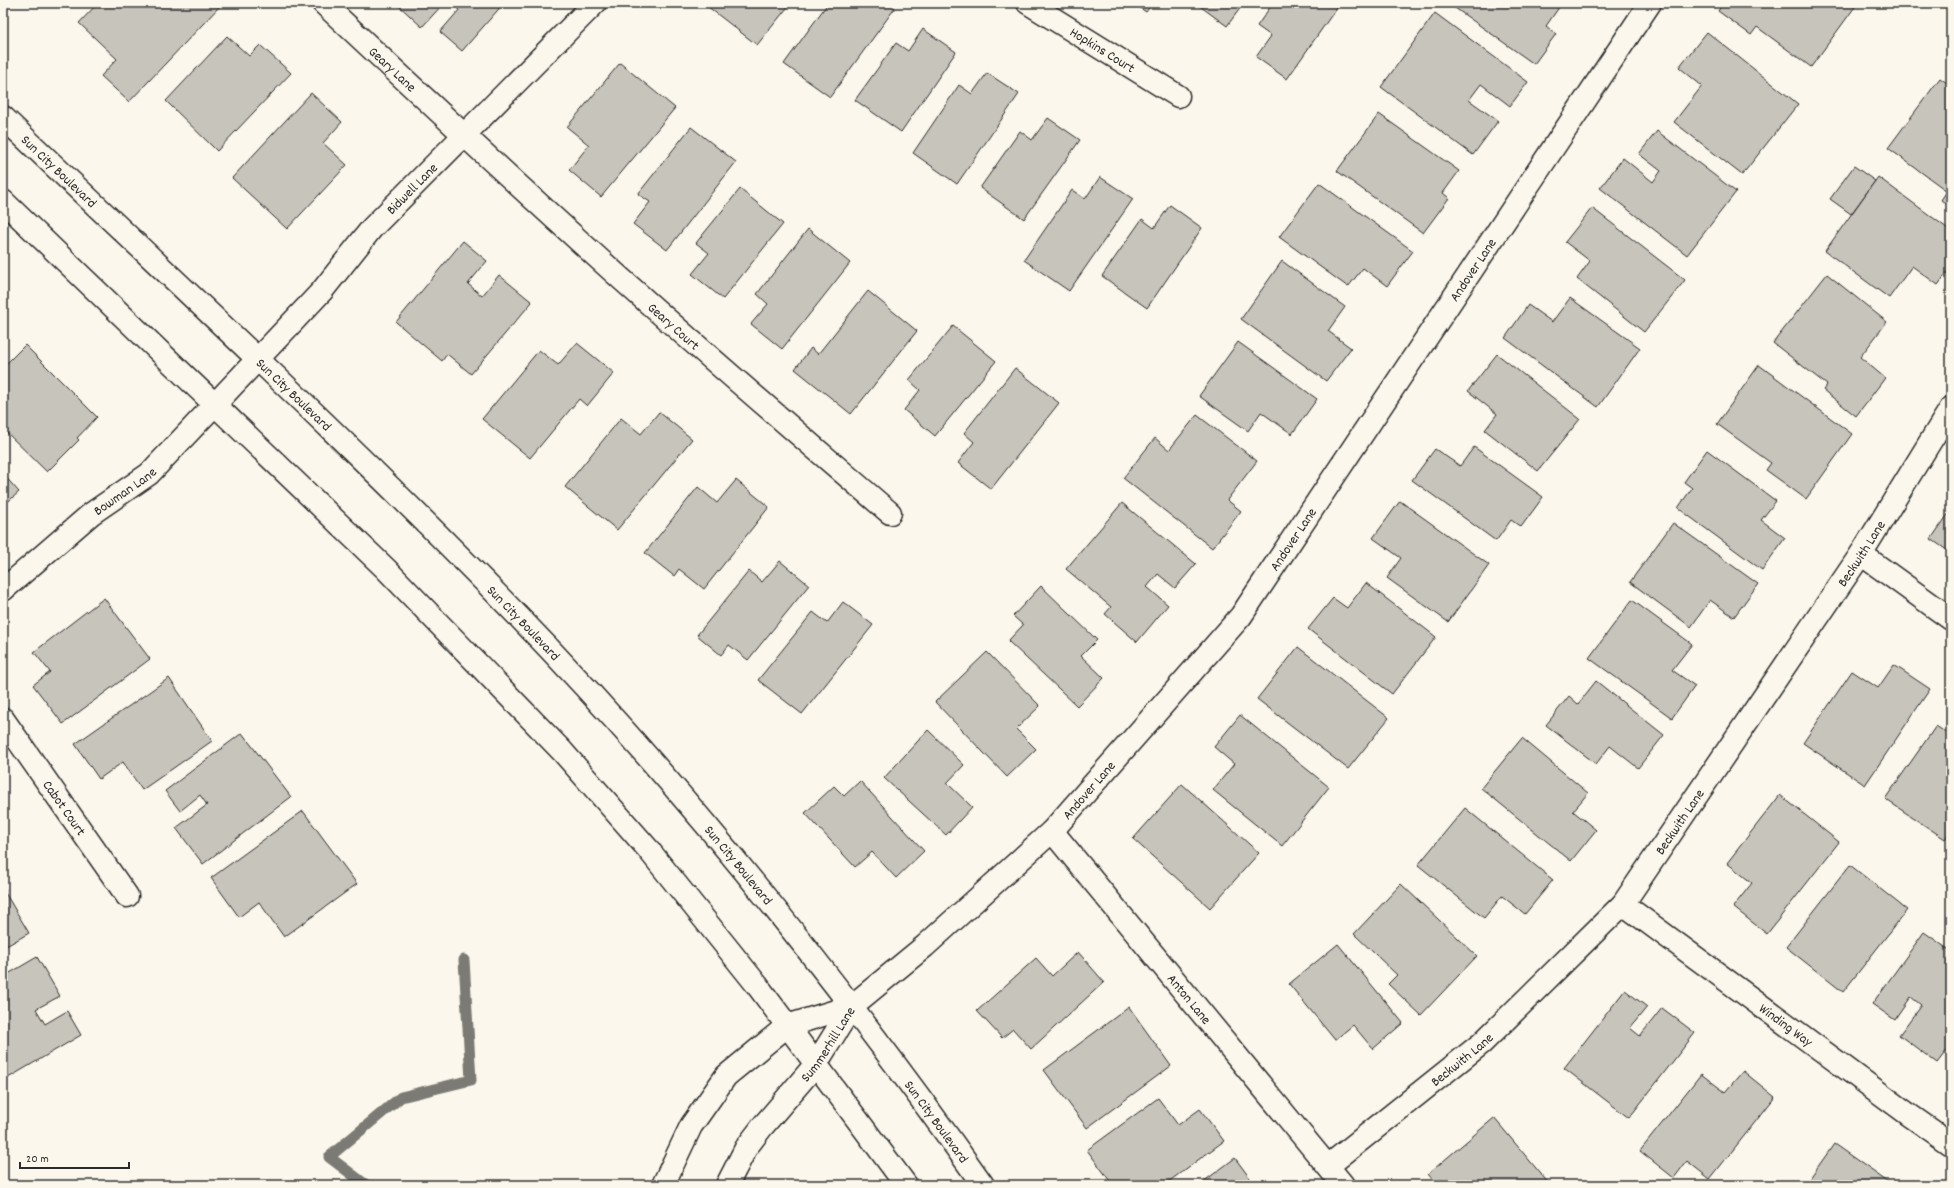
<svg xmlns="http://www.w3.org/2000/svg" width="1954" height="1188" viewBox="0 0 1954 1188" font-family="Dekko,sans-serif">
	<rect width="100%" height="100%" fill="#fbf7ec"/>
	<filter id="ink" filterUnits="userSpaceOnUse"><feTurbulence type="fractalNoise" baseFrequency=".025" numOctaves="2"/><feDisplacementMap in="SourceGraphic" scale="8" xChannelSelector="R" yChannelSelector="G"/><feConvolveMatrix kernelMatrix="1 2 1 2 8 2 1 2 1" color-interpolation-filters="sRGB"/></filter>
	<g filter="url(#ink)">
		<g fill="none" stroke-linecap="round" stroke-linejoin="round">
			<!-- stream -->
			<path stroke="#7b7a75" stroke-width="11" d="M366,1185l-37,-28 72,-60 70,-17 -7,-120"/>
		</g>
		<!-- building -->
		<g fill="#c7c4bc" stroke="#2b2b2b">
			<path d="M98,3h119l3,3 -91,96 -28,-26 16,-17 -38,-36z"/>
			<path d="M396,3h48l-22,24z"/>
			<path d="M451,3h53l-42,48 -22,-19 19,-22z"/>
			<path d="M703,3h88l-34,42z"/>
			<path d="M828,3h14l5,4 3,-4h38l7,5 -65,89 -46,-33z"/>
			<path d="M1133,3h20l-7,9z"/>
			<path d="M1197,3h47l-17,23 -30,-22z"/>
			<path d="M1273,3h67l-53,76 -31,-22 15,-21 -14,-10z"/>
			<path d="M1448,3h114l-16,23 10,8 -22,30z"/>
			<path d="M1723,3h133l1,1 -46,63 -54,-40 -6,8 -33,-24z"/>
			<path d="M1435,13l93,69 -18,24 -29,-22 -12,16 29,21 -25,34 -92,-68z"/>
			<path d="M923,29l33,23 -55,80 -46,-32 41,-57 12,8z"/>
			<path d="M1707,32l91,72 -56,71 -68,-53 28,-36 -23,-19z"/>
			<path d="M227,36l22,20 11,-11 31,28 -74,78 -51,-50z"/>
			<path d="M620,63l55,45 -74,89 -32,-27 20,-25 -22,-18z"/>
			<path d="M987,73l32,21 -62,90 -44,-31 46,-68 13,9z"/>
			<path d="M1940,78l11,8v121l-10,-7 6,-9 -59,-43z"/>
			<path d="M311,93l31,29 -19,21 24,22 -60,64 -55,-51z"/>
			<path d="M1379,114l80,57 -16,22 6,5 -26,35 -86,-62z"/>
			<path d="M1048,118l32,22 -56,79 -44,-31 40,-57 12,9z"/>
			<path d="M691,127l45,35 -69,88 -34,-26 17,-22 -12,-8z"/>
			<path d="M1657,131l79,61 -49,63 -87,-67 23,-30 30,24 8,-11 -22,-17z"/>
			<path d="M1854,166l21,15 -24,33 -21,-15z"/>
			<path d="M1100,177l33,22 -64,92 -45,-31 48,-70 13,9z"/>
			<path d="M1878,177l73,54v36l-13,18 -26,-19 -23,32 -64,-47z"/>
			<path d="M1319,183l94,68 -26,35 -24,-18 -15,19 -69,-50z"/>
			<path d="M740,189l43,35 -60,75 -31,-25 17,-21 -13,-10z"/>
			<path d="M1170,205l32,23 -55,80 -45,-32 40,-57 12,9z"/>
			<path d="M1592,208l93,72 -41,52 -67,-53 13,-18 -25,-19z"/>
			<path d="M808,229l42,34 -68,86 -31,-25 17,-20 -11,-10z"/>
			<path d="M463,241l24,20 -19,23 14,12 17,-21 33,27 -61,72 -24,-20 -5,7 -46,-39z"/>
			<path d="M1282,261l63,46 -17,24 23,17 -25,33 -85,-62z"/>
			<path d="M1827,274l60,48 -27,35 25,21 -29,38 -33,-26 4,-5 -54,-42z"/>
			<path d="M868,291l49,40 -66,83 -56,-45 16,-21 7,6z"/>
			<path d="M1570,298l70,50 -42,59 -93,-69 23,-33 24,17z"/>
			<path d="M953,326l43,35 -61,75 -31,-26 16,-20 -11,-10z"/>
			<path d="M1238,342l79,57 -25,35 -31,-22 -13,19 -49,-35z"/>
			<path d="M577,343l37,30 -27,33 -8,-7 -49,59 -48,-39 57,-69 19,15z"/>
			<path d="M25,345l72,72 -20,21 2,2 -32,32 -44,-43v-62z"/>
			<path d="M1497,354l83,65 -42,52 -53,-41 12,-16 -29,-23z"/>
			<path d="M1759,365l93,69 -46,65 -40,-29 5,-7 -54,-39z"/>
			<path d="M1015,368l44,35 -68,86 -33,-26 16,-21 -10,-9z"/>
			<path d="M659,412l33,27 -75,91 -52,-43 56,-69 20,16z"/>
			<path d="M1197,415l60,46 -30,39 14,11 -29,37 -89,-70 32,-40 14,12z"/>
			<path d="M1474,447l69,50 -22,30 -10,-7 -15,21 -84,-61 23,-31 25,17z"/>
			<path d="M1707,450l69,51 -15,19 24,18 -23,32 -84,-62 14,-20 -8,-6z"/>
			<path d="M3,474l16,18 -16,14z"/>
			<path d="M736,480l33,27 -65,82 -25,-20 -5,7 -29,-23 53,-66 19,16z"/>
			<path d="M1400,501l89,64 -41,57 -61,-44 14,-20 -28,-20z"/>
			<path d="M1122,503l74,61 -21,24 -17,-14 -11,13 21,18 -31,37 -32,-28 6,-7 -45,-38z"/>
			<path d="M1951,510v43l-20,-14z"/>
			<path d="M1673,523l85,61 -24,33 -24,-17 -19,27 -61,-45z"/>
			<path d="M780,561l29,24 -61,75 -19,-15 -8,10 -24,-20 52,-64 13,11z"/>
			<path d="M1366,583l70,54 -44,57 -84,-65 25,-31 14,10z"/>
			<path d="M1041,586l56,54 -16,16 23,22 -27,28 -69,-65 15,-16 -10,-9z"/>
			<path d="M104,598l46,61 -87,65 -30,-39 17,-13 -16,-20z"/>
			<path d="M1632,600l60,44 -20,26 23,16 -23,32 -83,-60z"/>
			<path d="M843,602l30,23 -71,89 -44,-34 55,-68 14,11z"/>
			<path d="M1298,647l91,71 -41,51 -91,-70z"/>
			<path d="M987,652l53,54 -24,23 20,20 -29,28 -72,-75z"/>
			<path d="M1894,665l36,24 -65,96 -62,-42 49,-72 26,17z"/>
			<path d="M169,678l43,63 -70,49 -19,-28 -24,17 -24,-35z"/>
			<path d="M1596,681l68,54 -26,33 -28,-22 -14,18 -50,-39 23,-29 9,8z"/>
			<path d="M1240,715l89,72 -47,59 -69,-56 21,-26 -20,-17z"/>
			<path d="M1936,726l15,10v94l-6,9 -60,-40z"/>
			<path d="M928,730l36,35 -17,18 25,24 -26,28 -62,-57z"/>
			<path d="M242,733l49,64 -88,67 -27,-36 31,-23 -7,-10 -20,16 -15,-20z"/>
			<path d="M1522,738l66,55 -15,18 23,19 -25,31 -90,-73z"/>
			<path d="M860,781l64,70 -28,27 -24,-26 -17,15 -50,-54 29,-27 10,10z"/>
			<path d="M1182,784l77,69 -49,55 -77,-69z"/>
			<path d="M1780,795l59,47 -72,92 -34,-27 19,-24 -25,-20z"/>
			<path d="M1465,808l88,72 -28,34 -23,-18 -18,22 -66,-53z"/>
			<path d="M303,811l54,73 -73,53 -25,-35 -20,15 -28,-39z"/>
			<path d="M1850,865l57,45 -64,82 -57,-45z"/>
			<path d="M1401,884l76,72 -56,59 -33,-31 9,-9 -43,-41z"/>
			<path d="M3,886l3,5h-2l25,42 -26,15z"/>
			<path d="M1924,932l24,17 3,-5v101l-14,18 -38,-28 22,-30 -10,-8 -16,23 -23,-16z"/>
			<path d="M1338,944l65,79 -30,26 -20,-24 -18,15 -46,-56z"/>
			<path d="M1078,952l26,30 -73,67 -18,-20 -11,9 -25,-27 59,-53 16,18z"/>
			<path d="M37,957l23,39 -24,13 9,15 22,-13 14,24 -78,46v-104z"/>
			<path d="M1625,990l22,17 -17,21 10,8 22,-28 33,25 -66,85 -65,-50z"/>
			<path d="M1129,1007l42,59 -84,62 -43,-58z"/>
			<path d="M1743,1071l32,26 -65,82 -23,-18 -13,17 -34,-27 61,-77 24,18z"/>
			<path d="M1158,1098l20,27 22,-16 24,32 -60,44h-51l-26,-35z"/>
			<path d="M1494,1118l56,67h-113l-9,-11z"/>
			<path d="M1834,1144l58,41h-87z"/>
			<path d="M1235,1158l20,27h-56z"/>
		</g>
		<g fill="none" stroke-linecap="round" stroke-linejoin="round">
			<defs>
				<g id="minor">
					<path id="s1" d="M323,3c87,82 175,164 264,245 99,90 201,177 303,265"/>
					<path id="s2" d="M1028,3l150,93"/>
					<path id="s3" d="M3,117c172,165 348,326 514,498 171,176 324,370 466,570"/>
					<path d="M3,201l383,368 176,182 86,98 109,136 149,200"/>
					<path d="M1861,554l90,65"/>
					<path id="s4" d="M3,590l88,-76 58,-40 173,-183 50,-63 223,-225"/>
					<path id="s5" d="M3,719l124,177"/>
					<path id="s6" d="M1052,831l291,354"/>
					<path id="s7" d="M1623,904l285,210 43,30"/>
					<path id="s8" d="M1328,1166l154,-123 141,-139 238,-350 90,-146"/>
					<path d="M663,1185l28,-59 35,-50 61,-50 65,-20"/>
					<path id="s9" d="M727,1185l19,-37 16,-21 54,-63 36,-58 73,-60 127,-115 189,-215 409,-613"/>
				</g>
			</defs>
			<!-- minor casing -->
			<use href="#minor" stroke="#2b2b2b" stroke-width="25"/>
			<!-- minor -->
			<use href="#minor" stroke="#fbf7ec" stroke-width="22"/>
		</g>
	</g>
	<g text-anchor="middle" stroke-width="4" stroke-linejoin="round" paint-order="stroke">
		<!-- street labels -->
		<g font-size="14" fill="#2b2b2b" stroke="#fbf7ec">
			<text dy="5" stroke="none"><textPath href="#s2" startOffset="88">Hopkins Court</textPath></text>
			<text dy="5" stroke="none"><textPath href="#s1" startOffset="96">Geary Lane</textPath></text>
			<text dy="5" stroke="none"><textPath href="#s3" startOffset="78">Sun City Boulevard</textPath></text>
			<text dy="5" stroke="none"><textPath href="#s4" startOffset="575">Bidwell Lane</textPath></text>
			<text dy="5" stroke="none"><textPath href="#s9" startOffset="1188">Andover Lane</textPath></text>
			<text dy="5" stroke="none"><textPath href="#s1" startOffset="477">Geary Court</textPath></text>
			<text dy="5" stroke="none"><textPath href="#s3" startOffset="402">Sun City Boulevard</textPath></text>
			<text dy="5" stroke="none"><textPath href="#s4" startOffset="157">Bowman Lane</textPath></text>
			<text dy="5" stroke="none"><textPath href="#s9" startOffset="864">Andover Lane</textPath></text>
			<text dy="5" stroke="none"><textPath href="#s8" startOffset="819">Beckwith Lane</textPath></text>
			<text dy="5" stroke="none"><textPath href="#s3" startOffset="726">Sun City Boulevard</textPath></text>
			<text dy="5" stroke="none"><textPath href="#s9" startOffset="540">Andover Lane</textPath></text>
			<text dy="5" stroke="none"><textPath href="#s5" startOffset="108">Cabot Court</textPath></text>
			<text dy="5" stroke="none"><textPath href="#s8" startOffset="495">Beckwith Lane</textPath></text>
			<text dy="5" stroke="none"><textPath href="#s3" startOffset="1050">Sun City Boulevard</textPath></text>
			<text dy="5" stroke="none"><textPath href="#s6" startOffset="217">Anton Lane</textPath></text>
			<text dy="5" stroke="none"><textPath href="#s7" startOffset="203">Winding Way</textPath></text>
			<text dy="5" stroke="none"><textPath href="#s9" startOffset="174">Summerhill Lane</textPath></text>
			<text dy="5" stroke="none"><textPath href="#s8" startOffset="171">Beckwith Lane</textPath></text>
			<text dy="5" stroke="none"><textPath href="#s3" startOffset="1374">Sun City Boulevard</textPath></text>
		</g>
	</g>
	<!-- margin -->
	<rect width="1954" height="1188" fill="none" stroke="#fbf7ec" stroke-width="16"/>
	<rect x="8" y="8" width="1938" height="1172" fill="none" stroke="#2b2b2b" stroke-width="1.5" filter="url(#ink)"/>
	<!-- scale -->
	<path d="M20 1162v6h109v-6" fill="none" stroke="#2b2b2b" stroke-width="2"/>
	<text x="26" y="1162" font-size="12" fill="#2b2b2b" stroke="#fbf7ec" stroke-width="3" paint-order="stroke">20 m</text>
</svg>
